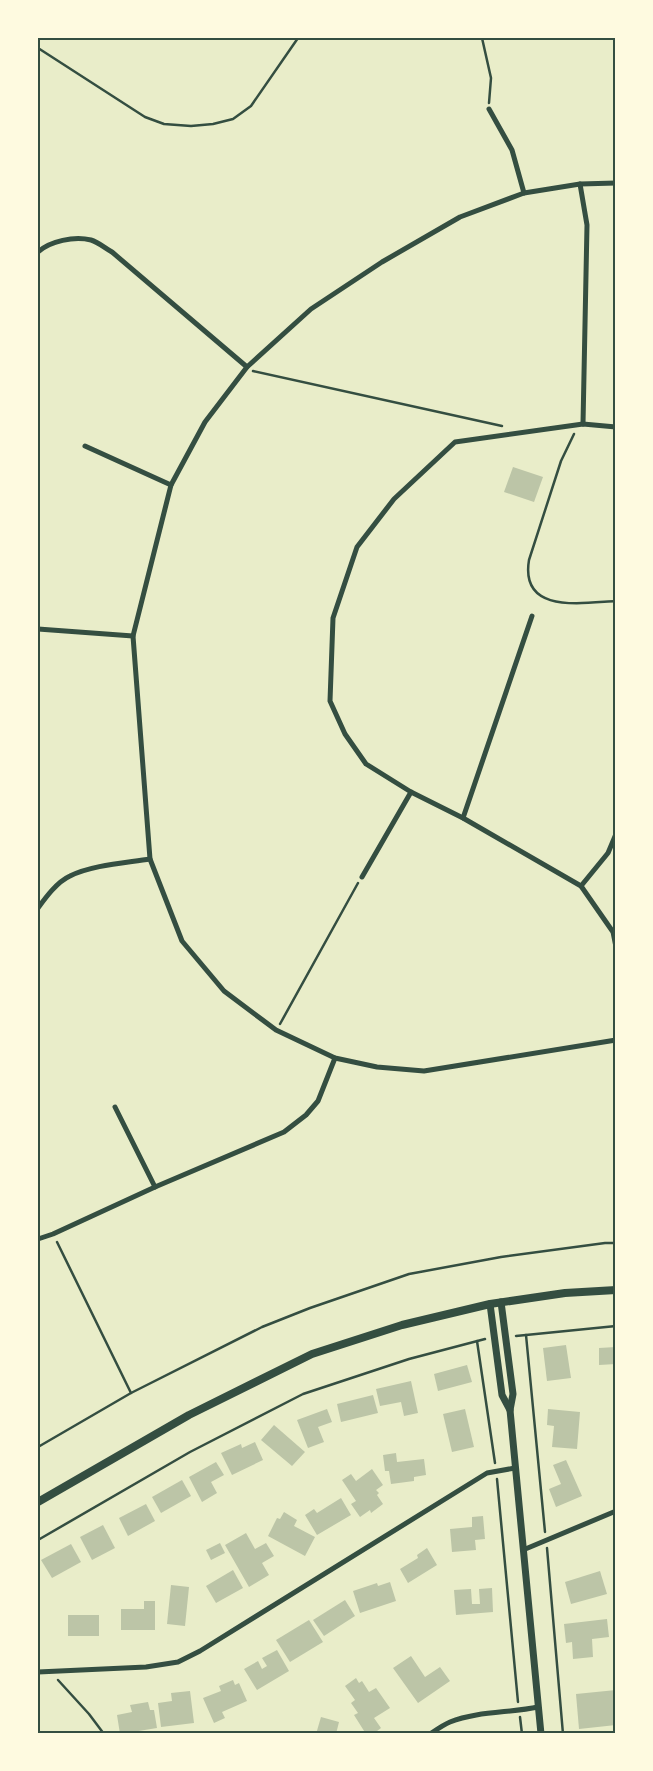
<svg xmlns="http://www.w3.org/2000/svg" width="653" height="1771" viewBox="0 0 653 1771" font-family="Figtree,sans-serif">
	<rect width="100%" height="100%" fill="#e9edc9"/>
	<!-- building -->
	<g fill="#bcc5a7">
		<path d="M513,467l30,10 -9,25 -30,-10z"/>
		<path d="M566,1345l5,33 -24,3 -4,-33z"/>
		<path d="M616,1347v17l-17,1v-17z"/>
		<path d="M467,1365l5,17 -34,9 -4,-17z"/>
		<path d="M411,1381l7,32 -14,3 -3,-14 -21,4 -4,-17z"/>
		<path d="M373,1395l5,18 -37,9 -4,-18z"/>
		<path d="M327,1409l5,13 -14,5 6,15 -16,6 -11,-28z"/>
		<path d="M465,1409l9,38 -22,5 -9,-38z"/>
		<path d="M548,1409l32,3 -3,37 -25,-2 2,-21 -7,-1z"/>
		<path d="M274,1425l31,27 -13,14 -31,-26z"/>
		<path d="M255,1442l8,18 -31,15 -11,-22 20,-9 1,4z"/>
		<path d="M396,1453l1,9 27,-3 2,16 -12,2v4l-23,3 -2,-13h-4l-2,-16z"/>
		<path d="M566,1460l16,36 -26,11 -7,-18 12,-5 -8,-19z"/>
		<path d="M216,1462l8,13 -13,7 6,11 -15,9 -13,-25z"/>
		<path d="M372,1469l11,16 -7,5 3,3 -2,2 6,9 -12,9 -1,-3 -10,7 -9,-13 5,-3 -14,-21 9,-6 5,7z"/>
		<path d="M182,1480l9,16 -30,17 -9,-16z"/>
		<path d="M341,1498l10,17 -34,20 -12,-20 9,-6 3,4z"/>
		<path d="M146,1504l9,17 -27,15 -9,-18z"/>
		<path d="M284,1512l13,8 -3,6 21,11 -10,19 -37,-20 9,-18 3,1z"/>
		<path d="M483,1516l2,23 -10,1 1,10 -24,2 -2,-23 22,-2v-10z"/>
		<path d="M103,1525l12,23 -23,12 -12,-23z"/>
		<path d="M246,1533l9,16 11,-6 8,13 -12,7 7,12 -20,12 -24,-42z"/>
		<path d="M220,1543l5,10 -14,7 -5,-10z"/>
		<path d="M71,1544l10,18 -29,16 -11,-18z"/>
		<path d="M427,1548l10,17 -29,18 -8,-14 18,-11 -1,-3z"/>
		<path d="M233,1570l10,18 -27,15 -10,-17z"/>
		<path d="M600,1571l7,23 -36,10 -6,-22z"/>
		<path d="M390,1582l6,19 -36,12 -7,-22 24,-8 1,3z"/>
		<path d="M171,1585l18,2 -4,39 -18,-2z"/>
		<path d="M492,1588l1,24 -37,3 -2,-25 17,-1 1,15h8l-1,-15z"/>
		<path d="M345,1600l10,16 -31,20 -11,-16z"/>
		<path d="M144,1601h11v29h-34v-21h23z"/>
		<rect x="68" y="1615" width="31" height="21"/>
		<path d="M607,1619l2,18 -17,2 1,18 -20,2 -1,-17 -6,1 -2,-19z"/>
		<path d="M309,1620l14,22 -33,20 -14,-22z"/>
		<path d="M277,1650l12,21 -32,19 -13,-21 14,-8 4,8 5,-3 -5,-8z"/>
		<path d="M411,1656l14,21 15,-10 10,14 -32,22 -25,-35z"/>
		<path d="M356,1678l3,5 3,-2 7,11 7,-4 14,20 -16,10 7,10 -8,6h-7l-12,-19 4,-2 -7,-10 4,-3 -10,-14z"/>
		<path d="M233,1680l2,5 4,-2 8,18 -25,11 3,6 -11,5 -11,-25 18,-7 -2,-5z"/>
		<path d="M616,1690v35l-37,4 -3,-35z"/>
		<path d="M190,1691l4,32 -33,4 -3,-24 14,-2 -1,-8z"/>
		<path d="M148,1702l2,8h4l3,18 -37,6 -3,-19 15,-3 -2,-7z"/>
		<path d="M321,1717l18,5 -3,12h-20z"/>
	</g>
	<g fill="none" stroke-linecap="round" stroke-linejoin="round">
		<!-- path -->
		<g stroke="#344e41" stroke-width="2.5">
			<path d="M482,38l9,40 -2,25"/>
			<path d="M38,48l107,69 19,7 27,2 22,-2 20,-5 18,-13 47,-68"/>
			<path d="M253,371l249,55"/>
			<path d="M574,434l-13,27 -32,99c-9,54 52,43 87,41"/>
			<path d="M280,1024l78,-141"/>
			<path d="M57,1242l74,151"/>
			<path d="M526,1335l19,197"/>
			<path d="M516,1336l100,-10"/>
			<path d="M477,1341l18,122"/>
			<path d="M38,1447l93,-54 131,-66 48,-19 99,-34 92,-17 104,-14h11"/>
			<path d="M497,1479l21,223"/>
			<path d="M38,1540l152,-88 113,-58 106,-35 76,-20"/>
			<path d="M547,1548l16,186"/>
			<path d="M58,1680l31,34 15,20"/>
			<path d="M520,1717l2,17"/>
		</g>
		<!-- minor -->
		<g stroke="#344e41" stroke-width="5">
			<path d="M489,109l23,41 12,43"/>
			<path d="M616,183l-36,1 -56,9 -64,24 -78,45 -71,47 -64,58 -42,55 -34,63 -38,151 17,223 32,82 42,50 52,39 59,28 42,9 47,4 192,-31"/>
			<path d="M580,184l7,41 -4,199"/>
			<path d="M38,252c12,-11 36,-16 53,-12 7,2 14,8 21,12l135,115"/>
			<path d="M616,427l-33,-3 -128,18 -61,57 -37,48 -24,71 -3,83 15,33 21,30 45,28 52,26 118,68 32,46 3,15"/>
			<path d="M85,446l86,39"/>
			<path d="M38,629l95,7"/>
			<path d="M463,818l69,-202"/>
			<path d="M362,877l49,-85"/>
			<path d="M581,886l27,-33 8,-19"/>
			<path d="M38,908c8,-11 19,-26 32,-32 22,-11 55,-13 80,-17"/>
			<path d="M115,1107l40,80"/>
			<path d="M38,1239l15,-5 102,-47 129,-55 22,-17 12,-14 17,-43"/>
			<path d="M523,1550l93,-39"/>
			<path d="M38,1672l108,-5 32,-5 22,-11 287,-178 28,-5"/>
			<path d="M430,1734c6,-4 13,-9 20,-12 27,-11 60,-9 88,-15"/>
		</g>
		<!-- tertiary -->
		<g stroke="#344e41" stroke-width="7">
			<path d="M501,1302l12,92 -3,16 31,324"/>
			<path d="M490,1304l12,91 8,15"/>
		</g>
		<!-- secondary -->
		<path stroke="#344e41" stroke-width="8" d="M38,1502l151,-87 123,-61 90,-29 88,-21 75,-11 51,-3"/>
	</g>
	<!-- border -->
	<rect width="653" height="1771" fill="none" stroke="#fefae0" stroke-width="78"/>
	<rect x="39" y="39" width="575" height="1693" fill="none" stroke="#344e41" stroke-width="2"/>
</svg>
